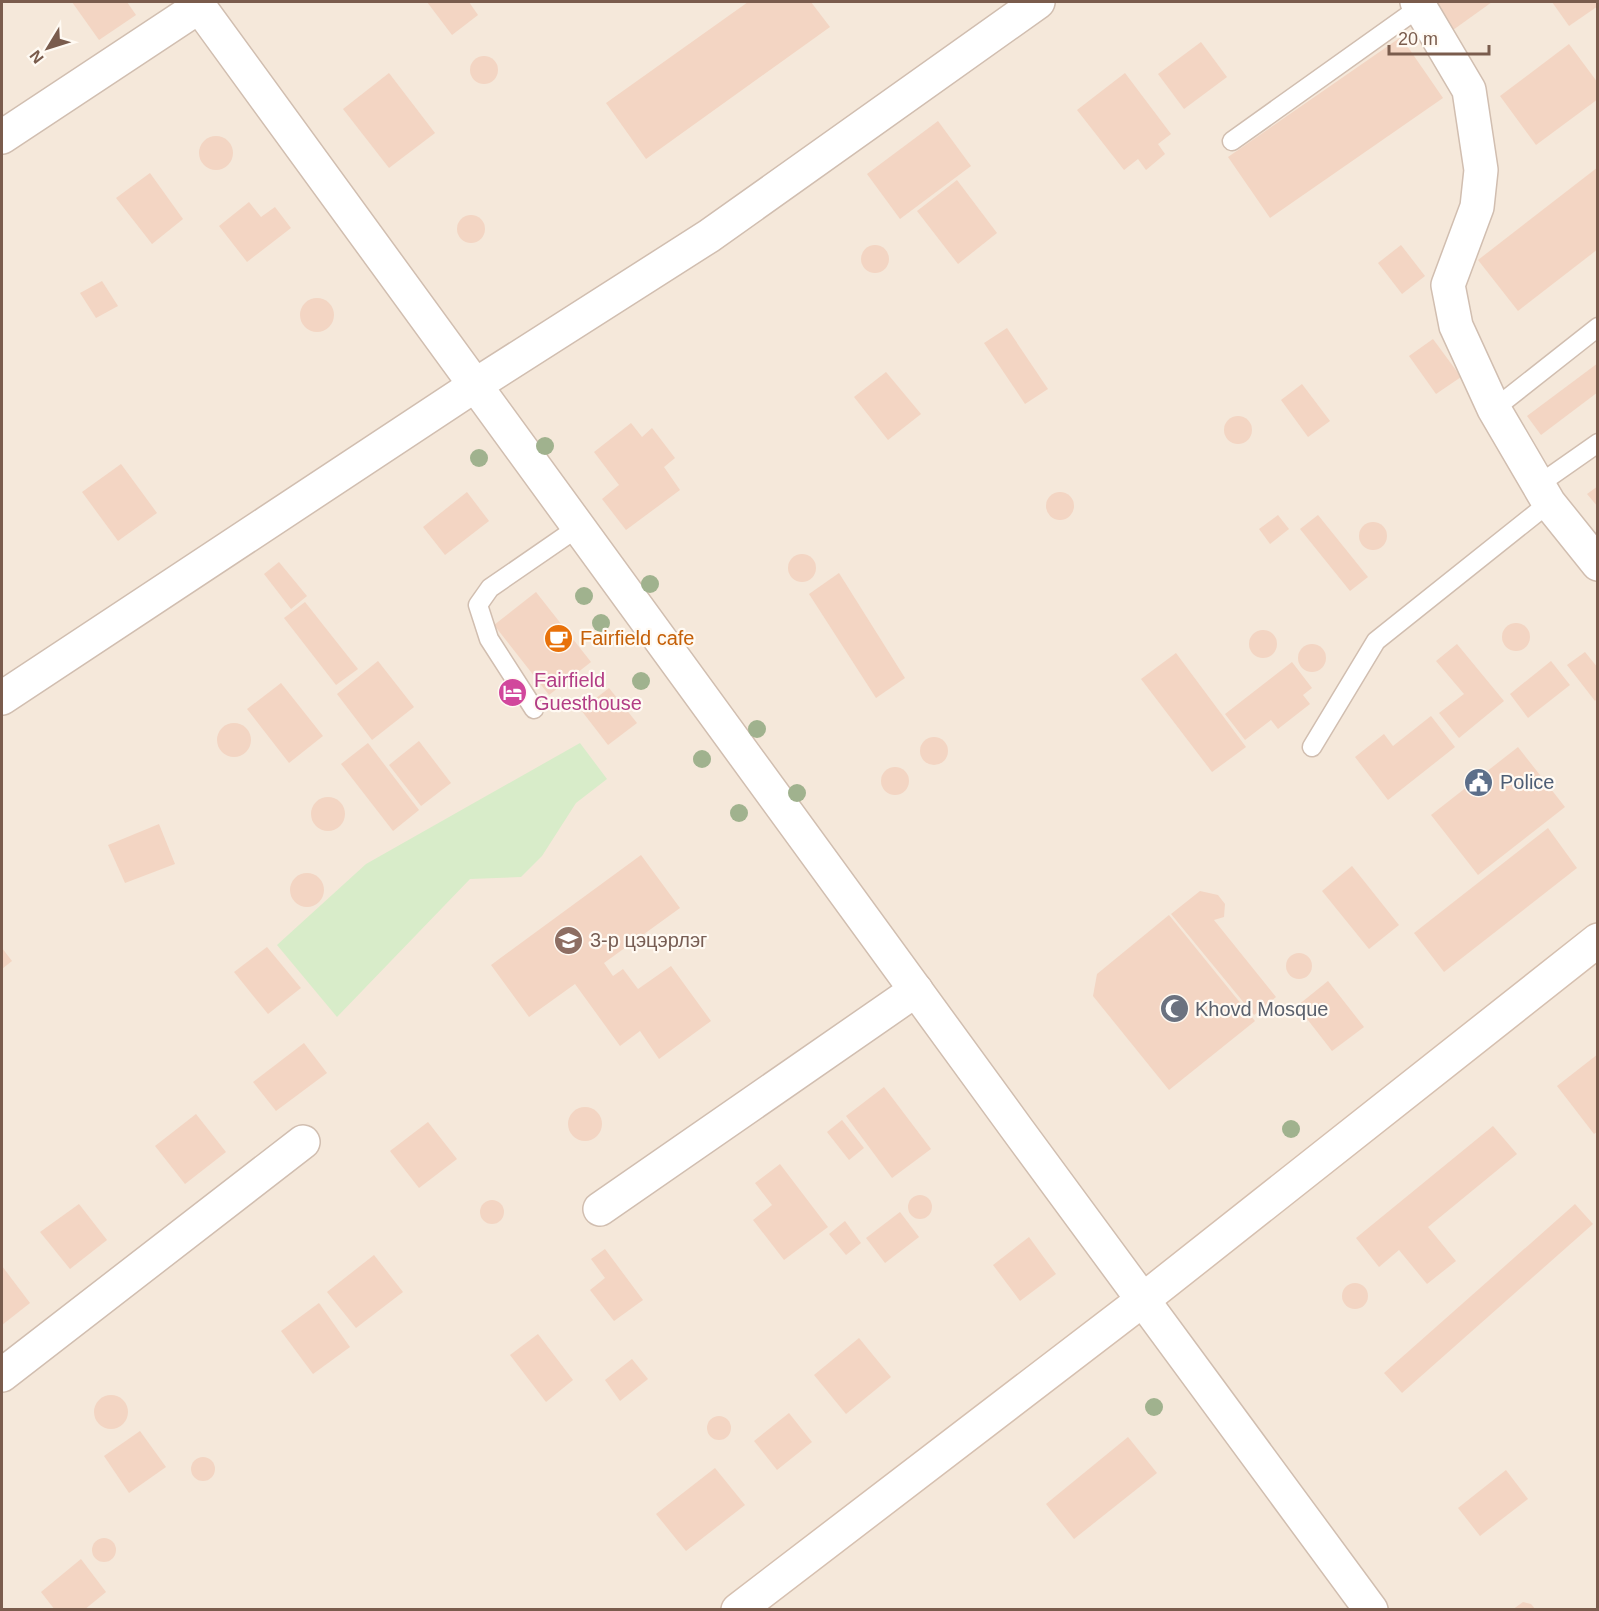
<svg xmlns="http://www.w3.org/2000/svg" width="1599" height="1611" viewBox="0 0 1599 1611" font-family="Arial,sans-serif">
	<rect width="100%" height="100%" fill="#fdf6ec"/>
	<!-- residential -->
	<rect fill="#f5e8da" x="2" y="2" width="1595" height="1607"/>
	<!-- green -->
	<path fill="#d8ecc9" d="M580,743l27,36 -31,24 -34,53 -21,21 -51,2 -133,138 -60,-72 89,-81z"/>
	<!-- building -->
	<g fill="#f3d5c3">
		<path d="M72,2h55l9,13 -37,25z"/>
		<path d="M427,2h42l9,13 -26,20z"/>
		<path d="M748,2h63l19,25 -184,132 -40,-56z"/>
		<path d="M1433,2h59l-39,28z"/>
		<path d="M1552,2h46v4l-29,20z"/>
		<path d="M1401,37l42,61 -173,120 -42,-61z"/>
		<path d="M1201,42l26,35 -43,32 -26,-35z"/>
		<path d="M1569,44l29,39v16l-62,46 -36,-49z"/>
		<circle cx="484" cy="70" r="14"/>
		<path d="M389,73l46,60 -46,35 -46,-59z"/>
		<path d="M1125,73l46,61 -13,10 7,10 -19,16 -8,-11 -14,11 -47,-60z"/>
		<path d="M938,121l33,45 -71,53 -33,-45z"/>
		<circle cx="216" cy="153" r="17"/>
		<path d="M1598,167v82l-80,62 -40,-51z"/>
		<path d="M150,173l33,46 -31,25 -36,-46z"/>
		<path d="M957,180l40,53 -39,31 -41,-53z"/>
		<path d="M249,202l12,15 14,-10 16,21 -44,34 -28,-36z"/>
		<circle cx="471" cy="229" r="14"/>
		<circle cx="875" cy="259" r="14"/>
		<path d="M1401,245l24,31 -23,18 -24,-31z"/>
		<path d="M102,281l16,25 -22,12 -16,-25z"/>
		<circle cx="317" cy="315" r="17"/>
		<path d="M1007,328l41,61 -23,15 -41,-61z"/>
		<path d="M1433,339l28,38 -25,17 -27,-38z"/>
		<path d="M1598,363v29l-57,43 -14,-19z"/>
		<path d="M886,372l35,42 -33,26 -34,-43z"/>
		<path d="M1302,384l28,37 -22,16 -27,-37z"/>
		<circle cx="1238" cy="430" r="14"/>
		<path d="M631,423l11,14 10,-9 23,30 -11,9 16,23 -54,40 -24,-31 17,-14 -25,-33z"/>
		<path d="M121,464l36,49 -39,28 -36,-49z"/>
		<path d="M1598,486v21l-11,-13z"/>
		<circle cx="1060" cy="506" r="14"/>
		<path d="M467,492l22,29 -44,34 -22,-28z"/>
		<path d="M1278,515l11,14 -19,15 -11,-15z"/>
		<path d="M1318,515l50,62 -18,14 -50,-62z"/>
		<circle cx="1373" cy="536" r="14"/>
		<circle cx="802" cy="568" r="14"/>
		<path d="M279,562l28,34 -16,13 -27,-35z"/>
		<path d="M839,573l66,105 -29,20 -67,-104z"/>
		<path d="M536,592l55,70 -42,33 -55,-70z"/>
		<path d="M305,602l53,67 -22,16 -52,-67z"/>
		<circle cx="1516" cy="637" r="14"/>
		<circle cx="1263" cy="644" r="14"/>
		<circle cx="1312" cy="658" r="14"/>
		<path d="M1457,644l47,57 -45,37 -20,-25 25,-19 -28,-33z"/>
		<path d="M1585,652l13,16v30l-3,3 -28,-36z"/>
		<path d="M1176,653l70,94 -34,25 -71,-93z"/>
		<path d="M378,661l36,46 -42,33 -35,-46z"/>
		<path d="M1551,661l19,24 -42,33 -18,-24z"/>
		<path d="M1292,662l20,26 -9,7 7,9 -32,25 -7,-9 -26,20 -20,-26z"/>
		<path d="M281,683l42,53 -34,27 -42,-54z"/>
		<path d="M609,688l28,35 -29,22 -27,-35z"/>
		<path d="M1431,716l24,31 -67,53 -33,-43 29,-23 9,12z"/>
		<circle cx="234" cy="740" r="17"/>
		<circle cx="934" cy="751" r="14"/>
		<path d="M419,741l32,42 -30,23 -32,-41z"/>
		<path d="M368,743l51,67 -26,21 -52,-67z"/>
		<path d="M1518,747l47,60 -87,68 -47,-60z"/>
		<circle cx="895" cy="781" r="14"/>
		<circle cx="328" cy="814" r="17"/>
		<path d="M159,824l16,40 -50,19 -17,-38z"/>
		<path d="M1548,828l29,40 -133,104 -30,-39z"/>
		<path d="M641,855l39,53 -76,55 9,13 10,-7 15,20 33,-23 40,55 -52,38 -19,-28 -20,15 -45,-62 -46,33 -38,-52z"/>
		<path d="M1352,866l47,59 -30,24 -47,-58z"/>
		<circle cx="307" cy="890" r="17"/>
		<path d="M1200,891l18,4 7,9 -1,13 -10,3 62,77 -22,18 -83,-101z"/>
		<path d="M1169,915l86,106 -86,69 -76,-94 4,-22z"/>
		<path d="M267,947l34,41 -33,26 -34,-42z"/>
		<path d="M2,948l10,13 -10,8z"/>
		<circle cx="1299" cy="966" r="13"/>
		<path d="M1328,981l36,46 -32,24 -35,-45z"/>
		<path d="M304,1043l23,30 -51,38 -23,-29z"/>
		<path d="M1598,1054v77l-4,3 -37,-48z"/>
		<path d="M884,1087l47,62 -39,29 -46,-62z"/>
		<circle cx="585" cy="1124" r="17"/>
		<path d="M196,1114l30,38 -41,32 -30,-38z"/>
		<path d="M842,1120l22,28 -15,12 -22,-28z"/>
		<path d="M428,1122l29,37 -38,29 -29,-37z"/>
		<path d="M1493,1126l24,28 -89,73 28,34 -29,23 -28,-34 -20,17 -23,-29z"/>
		<path d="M780,1164l48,63 -44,33 -31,-40 19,-15 -17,-22z"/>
		<circle cx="920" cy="1207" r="12"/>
		<circle cx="492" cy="1212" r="12"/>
		<path d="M79,1204l28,36 -37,29 -30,-37z"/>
		<path d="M1575,1204l18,20 -191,169 -18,-20z"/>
		<path d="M900,1212l19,25 -34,26 -19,-25z"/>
		<path d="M845,1221l16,22 -15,12 -17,-21z"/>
		<path d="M1029,1237l27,37 -36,27 -27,-36z"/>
		<path d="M605,1249l38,51 -29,21 -24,-31 15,-12 -14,-19z"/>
		<path d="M374,1255l29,37 -47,36 -29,-36z"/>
		<path d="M2,1266l28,37 -28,22z"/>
		<circle cx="1355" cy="1296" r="13"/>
		<path d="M319,1303l31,44 -37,27 -32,-43z"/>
		<path d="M538,1334l35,46 -27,22 -36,-47z"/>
		<path d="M859,1338l32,39 -45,37 -32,-39z"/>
		<path d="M632,1359l16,20 -28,22 -15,-21z"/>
		<circle cx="111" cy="1412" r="17"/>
		<path d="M789,1413l23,29 -35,28 -23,-29z"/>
		<circle cx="719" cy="1428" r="12"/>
		<path d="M140,1431l26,36 -37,26 -25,-37z"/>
		<path d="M1128,1437l29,36 -83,66 -28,-35z"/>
		<circle cx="203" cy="1469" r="12"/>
		<path d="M715,1468l30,37 -59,46 -30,-37z"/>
		<path d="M1506,1470l22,29 -48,37 -22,-28z"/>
		<circle cx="104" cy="1550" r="12"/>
		<path d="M81,1559l25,33 -22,18h-29l-14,-18z"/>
		<path d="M1523,1602l8,2 5,6h-24z"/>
	</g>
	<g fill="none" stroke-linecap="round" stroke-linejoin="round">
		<defs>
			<g id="service">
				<path d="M1232,141l188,-134"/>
				<path d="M1494,409l104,-82"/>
				<path d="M1538,485l60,-42"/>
				<path d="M534,709l-45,-70 -11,-34 12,-17 90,-62"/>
				<path d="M1312,747l64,-106 173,-138"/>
			</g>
			<g id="minor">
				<path d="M196,2l821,1127 354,481"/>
				<path d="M1417,2l52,88 12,80 -4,37 -29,78 8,41 38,83 55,94 49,61"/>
				<path d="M2,137l198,-131"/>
				<path d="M2,698l475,-314 232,-148 329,-234"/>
				<path d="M600,1209l316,-219"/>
				<path d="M2,1375l301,-233"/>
			</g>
			<path id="secondary" d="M738,1610l406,-311 454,-359"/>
		</defs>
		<!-- service casing -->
		<use href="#service" stroke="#d1beb0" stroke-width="21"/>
		<!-- minor casing -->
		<use href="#minor" stroke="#d1beb0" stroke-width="36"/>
		<!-- secondary casing -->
		<use href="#secondary" stroke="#d6c0b0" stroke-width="36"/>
		<!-- service -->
		<use href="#service" stroke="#fff" stroke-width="18"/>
		<!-- minor -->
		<use href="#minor" stroke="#fff" stroke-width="33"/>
		<!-- secondary -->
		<use href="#secondary" stroke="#fff" stroke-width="33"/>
	</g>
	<!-- trees -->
	<g fill="#a0b28e">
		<circle cx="545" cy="446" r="9"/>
		<circle cx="479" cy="458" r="9"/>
		<circle cx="650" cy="584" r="9"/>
		<circle cx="584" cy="596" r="9"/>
		<circle cx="601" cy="623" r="9"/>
		<circle cx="641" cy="681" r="9"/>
		<circle cx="757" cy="729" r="9"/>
		<circle cx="702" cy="759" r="9"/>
		<circle cx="797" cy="793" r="9"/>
		<circle cx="739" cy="813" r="9"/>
		<circle cx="1291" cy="1129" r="9"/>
		<circle cx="1154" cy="1407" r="9"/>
	</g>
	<!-- icons -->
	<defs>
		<symbol id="cafe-disc" viewBox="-11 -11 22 22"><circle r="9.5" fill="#e8710a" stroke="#fffaf3"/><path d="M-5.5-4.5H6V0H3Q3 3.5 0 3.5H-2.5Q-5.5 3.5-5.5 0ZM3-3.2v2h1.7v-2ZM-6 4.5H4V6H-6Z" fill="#fff"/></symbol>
		<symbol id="hotel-disc" viewBox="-11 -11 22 22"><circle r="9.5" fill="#d1479c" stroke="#fffaf3"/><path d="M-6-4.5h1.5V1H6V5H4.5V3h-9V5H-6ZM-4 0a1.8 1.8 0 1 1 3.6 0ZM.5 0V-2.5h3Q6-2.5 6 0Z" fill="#fff"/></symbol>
		<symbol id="civic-disc" viewBox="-11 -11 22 22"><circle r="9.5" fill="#5c6f8a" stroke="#fffaf3"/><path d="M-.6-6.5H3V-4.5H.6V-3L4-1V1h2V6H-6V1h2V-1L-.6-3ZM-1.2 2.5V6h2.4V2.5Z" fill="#fff"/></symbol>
		<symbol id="school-disc" viewBox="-11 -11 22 22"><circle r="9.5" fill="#8d6e63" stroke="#fffaf3"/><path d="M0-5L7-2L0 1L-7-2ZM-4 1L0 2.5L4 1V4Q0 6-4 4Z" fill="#fff"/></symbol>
		<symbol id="mosque-disc" viewBox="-11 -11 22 22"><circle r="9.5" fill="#6b7280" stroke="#fffaf3"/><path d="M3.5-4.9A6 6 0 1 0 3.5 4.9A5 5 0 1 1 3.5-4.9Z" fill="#fff"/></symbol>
	</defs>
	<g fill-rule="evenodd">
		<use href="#cafe-disc" x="542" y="622" width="33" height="33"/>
		<use href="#hotel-disc" x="496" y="676" width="33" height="33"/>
		<use href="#civic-disc" x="1462" y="766" width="33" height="33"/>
		<use href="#school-disc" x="552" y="924" width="33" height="33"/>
		<use href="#mosque-disc" x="1158" y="992" width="33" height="33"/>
	</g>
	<g text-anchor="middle" stroke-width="4.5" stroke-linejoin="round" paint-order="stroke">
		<!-- food labels -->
		<g font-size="20" fill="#c56008" stroke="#fffaf3" text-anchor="start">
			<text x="580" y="645">Fairfield cafe</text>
		</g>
		<!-- hotel labels -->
		<g font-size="20" fill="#b23c85" stroke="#fffaf3" text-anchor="start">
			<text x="534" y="687">Fairfield<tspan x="534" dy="23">Guesthouse</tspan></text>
		</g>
		<!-- service labels -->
		<g font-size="20" fill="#4e5e75" stroke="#fffaf3" text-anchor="start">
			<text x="1500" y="789">Police</text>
		</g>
		<!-- education labels -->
		<g font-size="20" fill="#785e54" stroke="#fffaf3" text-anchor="start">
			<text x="590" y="947">3-р цэцэрлэг</text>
		</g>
		<!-- worship labels -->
		<g font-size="20" fill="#5b616d" stroke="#fffaf3" text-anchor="start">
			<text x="1195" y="1016">Khovd Mosque</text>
		</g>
	</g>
	<!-- border -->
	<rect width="1599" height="1611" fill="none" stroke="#7a5c4d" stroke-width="6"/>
	<!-- north arrow -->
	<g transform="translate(48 48) rotate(232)" stroke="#fffaf3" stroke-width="4.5" paint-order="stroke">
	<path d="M0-4.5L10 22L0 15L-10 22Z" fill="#7a5c4d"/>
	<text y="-9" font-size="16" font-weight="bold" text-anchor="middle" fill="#7a5c4d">N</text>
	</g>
	<!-- scale -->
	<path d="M1389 45v9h100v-9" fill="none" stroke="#7a5c4d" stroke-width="3"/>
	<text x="1398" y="45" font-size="18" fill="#7a5c4d" stroke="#fffaf3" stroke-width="4.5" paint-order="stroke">20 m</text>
</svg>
